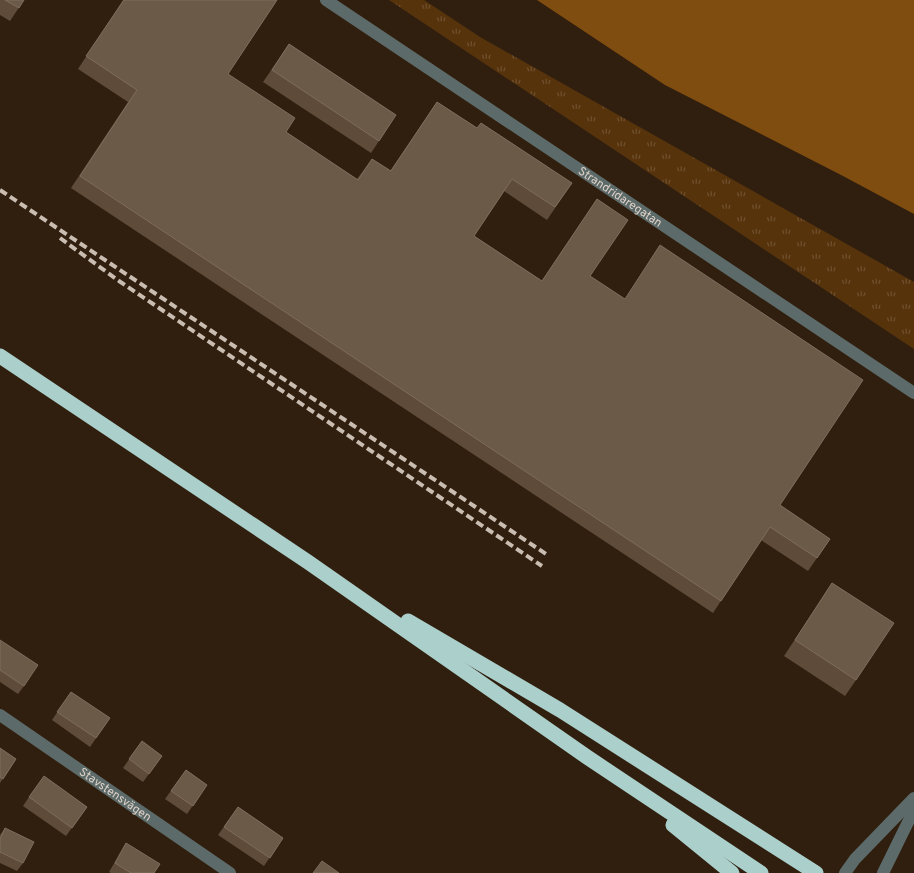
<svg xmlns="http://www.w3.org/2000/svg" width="914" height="873" viewBox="0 0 914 873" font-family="Overpass,sans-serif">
	<defs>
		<pattern id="grass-tufts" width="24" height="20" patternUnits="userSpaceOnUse" patternTransform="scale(1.25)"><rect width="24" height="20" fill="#57330c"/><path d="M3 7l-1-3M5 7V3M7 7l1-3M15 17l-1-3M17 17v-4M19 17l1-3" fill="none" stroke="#6f502e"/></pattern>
	</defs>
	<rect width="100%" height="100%" fill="#301f0e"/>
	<!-- grass -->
	<path fill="url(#grass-tufts)" d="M389,0h35l56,37 434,245v67z"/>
	<!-- water -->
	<path fill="#804d11" d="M537,0h377v214l-71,-38 -178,-91z"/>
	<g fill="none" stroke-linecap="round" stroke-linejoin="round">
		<!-- minor -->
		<g stroke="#5c6a69" stroke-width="12">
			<path id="s1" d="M326,0l588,393"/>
			<path id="s2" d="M0,715l230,158"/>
			<path d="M845,873l10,-14 59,-61"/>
			<path d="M883,873l31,-63"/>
		</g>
		<!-- highway -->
		<g stroke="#abcfcb" stroke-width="15">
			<path d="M0,356l308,206 279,195 174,116"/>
			<path d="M408,621l152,89 256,163"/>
			<path d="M673,825l59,48"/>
		</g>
		<!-- rail -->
		<g stroke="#c9bcb1" stroke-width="4" stroke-dasharray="8 4" stroke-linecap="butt">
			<path d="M0,190l549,366"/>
			<path d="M60,238l59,43 423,285"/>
		</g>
	</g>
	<!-- wall -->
	<g fill="#5f4b3a">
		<path d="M0,0h24l-14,21 -10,-6z"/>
		<path d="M123,0h154l-49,74 58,58 71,47 15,-20 18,12 47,-69 40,26 95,55 -25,37 -43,-29 -30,45 68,45 55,-82 -7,77 190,229 50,34 -22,32 -47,-31 -48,73 -642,-425 57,-86 -50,-33z"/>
		<path d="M289,44l107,71 -25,38 -108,-71z"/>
		<path d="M832,583l24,97 -11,16 -61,-40z"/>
		<path d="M0,640l24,46 -6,8 -18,-12z"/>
		<path d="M71,692l39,26 -20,29 -38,-27z"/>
		<path d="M142,741l20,15 -19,26 -20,-14z"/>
		<path d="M0,748l16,11 -16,24z"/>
		<path d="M186,770l21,15 -20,29 -22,-15z"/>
		<path d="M29,797l58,10 -21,29 -43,-30z"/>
		<path d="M238,807l45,31 -19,28 -46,-31z"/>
		<path d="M5,828l18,35 -6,8 -17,-8v-28z"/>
		<path d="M126,843l28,30h-43l-2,-1z"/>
	</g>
	<!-- building -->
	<g fill="#6c5a49" stroke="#7e6c5d">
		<path d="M5,0h19l-5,8z"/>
		<path d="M124,0h153l-49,74 67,44 -9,14 72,48 14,-21 19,12 46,-69 40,26 4,-5 91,60 -17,24 -43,-28 -38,57 68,45 55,-82 31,21 -38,56 35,23 35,-54 203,135 -83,125 50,34 -13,19 -47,-31 -49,74 -641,-425 57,-86 -51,-34z"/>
		<path d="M289,44l107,71 -17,26 -107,-71z"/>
		<path d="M832,583l62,40 -38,57 -61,-40z"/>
		<path d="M0,640l38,25 -14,21 -24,-16z"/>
		<path d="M71,692l39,26 -14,20 -39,-26z"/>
		<path d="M142,741l20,15 -13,18 -20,-15z"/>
		<path d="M0,748l16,11 -13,20 -3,-2z"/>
		<path d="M186,770l21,15 -14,21 -22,-15z"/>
		<path d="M44,776l43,31 -15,21 -43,-31z"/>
		<path d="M238,807l45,31 -13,20 -46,-31z"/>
		<path d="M5,828l29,14 -11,21 -23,-11v-13z"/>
		<path d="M126,843l34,21 -6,9h-23l-16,-10z"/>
		<path d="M322,861l17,12h-26z"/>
	</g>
	<g text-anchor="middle" stroke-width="4.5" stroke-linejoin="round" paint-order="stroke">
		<!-- street labels -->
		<g font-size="12" fill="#ded2c8" stroke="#120b05">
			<text dy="4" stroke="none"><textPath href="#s1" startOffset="354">Strandridaregatan</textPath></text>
			<text dy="4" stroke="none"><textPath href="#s2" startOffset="140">Stavstensvägen</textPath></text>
		</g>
	</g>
</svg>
